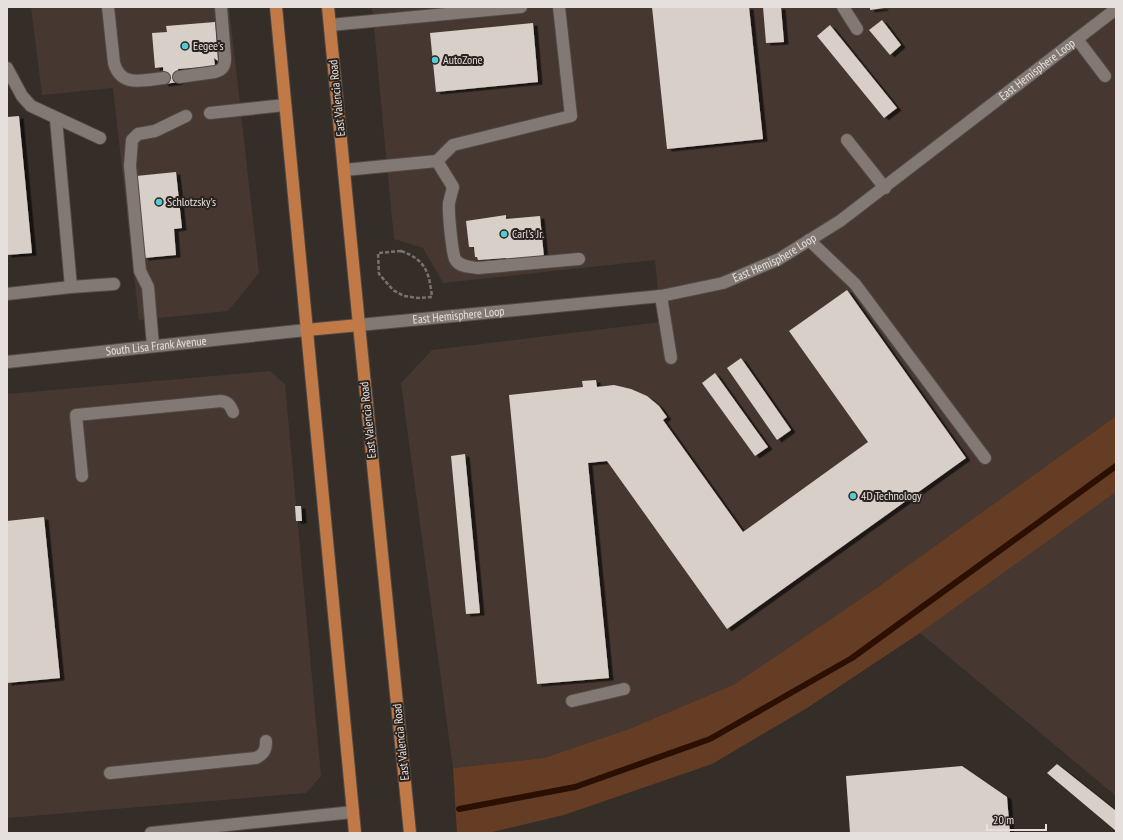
<svg xmlns="http://www.w3.org/2000/svg" width="1123" height="840" viewBox="0 0 1123 840" font-family="'PT Sans Narrow',sans-serif">
	<defs>
		<filter id="shadow"><feDropShadow dx="4.5" dy="2.5" stdDeviation="0" flood-color="#0009"/></filter>
	</defs>
	<rect width="100%" height="100%" fill="#352d28"/>
	<!-- built -->
	<g fill="#463831">
		<path d="M31,7h198l30,266 -31,38 -89,9 -26,-232 -71,7z"/>
		<path d="M372,7h744v409l-238,171 -143,97 -106,45 -85,29 -91,10 -52,-385 31,-33 229,-28 -6,-62 -212,23 -20,-35 -29,-9z"/>
		<path d="M270,371l15,13 36,392 -15,17 -299,25v-424z"/>
		<path d="M1116,492v304l-196,-163z"/>
	</g>
	<!-- green -->
	<path fill="#653d25" d="M1116,416v76l-196,141 -113,75 -95,56 -148,51 -76,18h-31l-4,-65 91,-10 85,-29 106,-45 143,-97z"/>
	<g fill="none" stroke-linecap="round" stroke-linejoin="round">
		<!-- stream -->
		<path stroke="#2b0f00" stroke-width="6" d="M459,809l116,-22 135,-48 142,-81 264,-192"/>
	</g>
	<!-- building -->
	<g fill="#d9cfc9" filter="url(#shadow)">
		<path d="M652,7h97l14,132 -96,10z"/>
		<path d="M763,7h18l3,35 -18,1z"/>
		<path d="M870,7h14v1l-14,2z"/>
		<path d="M882,20l19,25 -11,10 -21,-25z"/>
		<path d="M215,22l3,39 -4,-3 1,8 -37,3 1,13 -15,2 -1,-17 -8,1 -3,-35 15,-1 -1,-6z"/>
		<path d="M533,23l5,59 -102,10 -6,-59z"/>
		<path d="M830,25l67,83 -13,10 -67,-82z"/>
		<path d="M19,116l13,137 -25,2v-138z"/>
		<path d="M176,172l6,56 -8,1 2,26 -32,3 -8,-82z"/>
		<path d="M506,215v4l34,-3 4,41 -38,4v-3l-28,2 -1,-3h-2l-1,-10h-5l-3,-26z"/>
		<path d="M847,290l119,168 -239,171 -120,-168 -19,2 21,215 -72,6 -28,-289 74,-8 -1,-6 14,-1 1,7 17,-2 17,4 16,7 12,10 8,11 -4,3 80,112 125,-90 -79,-111z"/>
		<path d="M741,358l50,72 -14,10 -50,-72z"/>
		<path d="M715,373l53,74 -13,9 -53,-73z"/>
		<path d="M465,454l15,159 -14,1 -15,-158z"/>
		<path d="M295,506h6l1,15h-6z"/>
		<path d="M44,517l16,161 -53,5v-162z"/>
		<path d="M1057,764l59,47v20l-69,-58z"/>
		<path d="M962,766l45,31 3,36h-160l-4,-57z"/>
	</g>
	<g fill="none" stroke-linecap="round" stroke-linejoin="round">
		<defs>
			<g id="minor">
				<path d="M108,7l6,56c7,25 29,17 50,15"/>
				<path d="M843,7l14,22"/>
				<path d="M330,25l191,-18"/>
				<path d="M1077,39l28,37"/>
				<path d="M7,68l15,28 9,10 69,32"/>
				<path d="M179,77l36,-5c8,-2 10,-6 10,-14l-4,-51"/>
				<path d="M210,113l75,-8"/>
				<path d="M847,140l38,48"/>
				<path d="M437,161l16,-16 118,-29 -12,-109"/>
				<path d="M344,170l93,-9 16,26c-1,5 -3,11 -4,16 -1,8 3,49 6,56 4,8 15,8 23,9l101,-9"/>
				<path d="M809,240l46,44 130,174"/>
				<path d="M71,287l43,-3"/>
				<path d="M7,294l64,-7 -15,-168"/>
				<path d="M661,296l10,62"/>
				<path id="s1" d="M359,325l302,-29 62,-13 56,-24 61,-38 276,-212"/>
				<path d="M153,346l-5,-59 -8,-16 -10,-105 2,-26 6,-6 17,-3 31,-15"/>
				<path id="s2" d="M7,362l299,-32"/>
				<path d="M82,476l-6,-61 145,-14c7,1 9,4 12,11"/>
				<path d="M572,701l52,-12"/>
				<path d="M110,773l146,-15c8,-4 10,-8 10,-17"/>
				<path d="M151,833l202,-21"/>
			</g>
			<g id="major">
				<path d="M276,7l79,826"/>
				<path d="M328,7l31,318 51,508"/>
				<path d="M306,330l53,-5"/>
			</g>
		</defs>
		<!-- minor casing -->
		<use href="#minor" stroke="#504a46" stroke-width="14"/>
		<!-- major casing -->
		<use href="#major" stroke="#504a46" stroke-width="14"/>
		<!-- path -->
		<path stroke="#78716d" stroke-width="2.5" stroke-dasharray="4 2" stroke-linecap="butt" d="M401,251c25,9 28,21 31,46l-14,1 -14,-2 -11,-6 -14,-16 -1,-21z"/>
		<!-- minor -->
		<use href="#minor" stroke="#837974" stroke-width="12"/>
		<!-- major -->
		<use href="#major" stroke="#c17a47" stroke-width="12"/>
	</g>
	<!-- markers -->
	<g fill="#51ccd4" stroke="#2b231f" stroke-width="1.5">
		<circle cx="185" cy="46" r="4"/>
		<circle cx="435" cy="60" r="4"/>
		<circle cx="159" cy="202" r="4"/>
		<circle cx="504" cy="234" r="4"/>
		<circle cx="853" cy="496" r="4"/>
	</g>
	<g text-anchor="middle" stroke-width="4" stroke-linejoin="round" paint-order="stroke">
		<!-- poi labels -->
		<g font-size="12" fill="#e5e0dd" stroke="#2b231f" text-anchor="start">
			<text x="193" y="50">Eegee's</text>
			<text x="443" y="64">AutoZone</text>
			<text x="167" y="206">Schlotzsky's</text>
			<text x="512" y="238">Carl's Jr.</text>
			<text x="861" y="500">4D Technology</text>
		</g>
		<!-- street labels -->
		<g font-size="12" fill="#e5e0dd" stroke="#2b231f">
			<text dy="4" stroke="none"><textPath href="#s1" startOffset="748">East Hemisphere Loop</textPath></text>
			<text transform="translate(337 98) rotate(-96)" y="4">East Valencia Road</text>
			<text dy="4" stroke="none"><textPath href="#s1" startOffset="424">East Hemisphere Loop</textPath></text>
			<text dy="4" stroke="none"><textPath href="#s1" startOffset="100">East Hemisphere Loop</textPath></text>
			<text dy="4" stroke="none"><textPath href="#s2" startOffset="150">South Lisa Frank Avenue</textPath></text>
			<text transform="translate(368 420) rotate(-96)" y="4">East Valencia Road</text>
			<text transform="translate(401 742) rotate(-96)" y="4">East Valencia Road</text>
		</g>
	</g>
	<!-- border -->
	<rect width="1123" height="840" fill="none" stroke="#e5e0dd" stroke-width="16"/>
	<!-- scale -->
	<path d="M987 824v6h59v-6" fill="none" stroke="#e5e0dd" stroke-width="2"/>
	<text x="993" y="824" font-size="12" fill="#e5e0dd" stroke="#2b231f" stroke-width="3" paint-order="stroke">20 m</text>
</svg>
